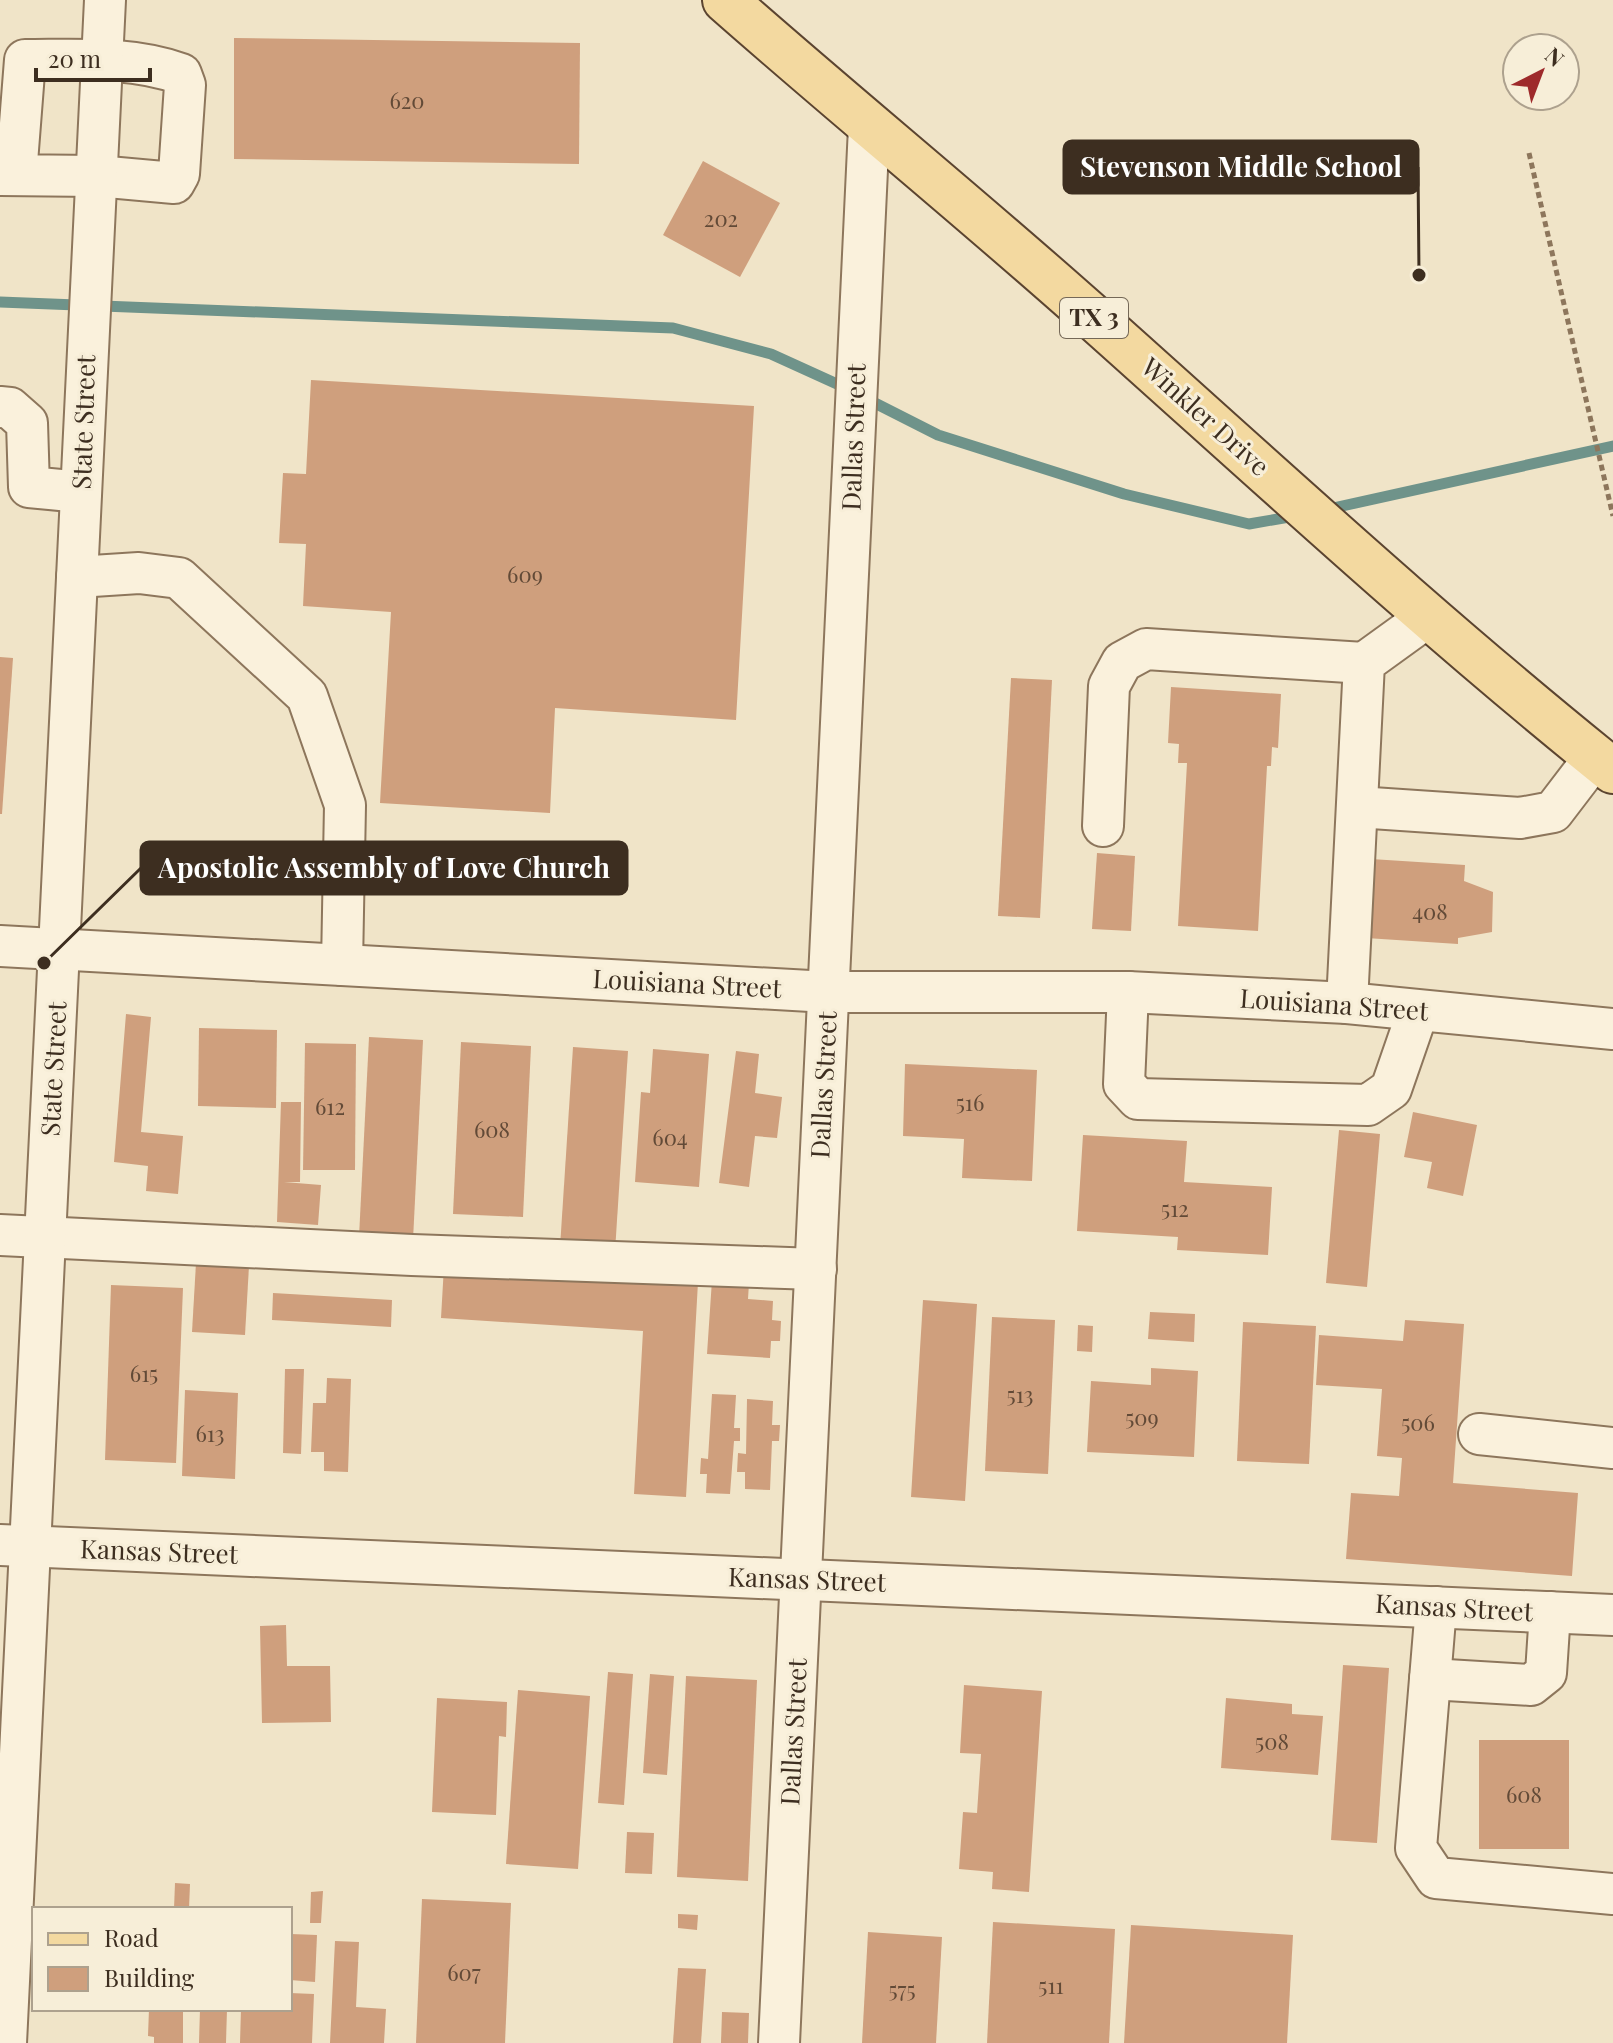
<svg xmlns="http://www.w3.org/2000/svg" width="1613" height="2043" viewBox="0 0 1613 2043" font-family="'Playfair Display',serif">
	<rect width="100%" height="100%" fill="#f0e4c8"/>
	<g fill="none" stroke-linecap="round" stroke-linejoin="round">
		<!-- stream -->
		<g stroke="#6f938a" stroke-width="11">
			<path d="M0,302l673,26 98,26 77,35"/>
			<path d="M863,397l75,38 186,59 125,30 46,-8"/>
			<path d="M1324,510l289,-64"/>
		</g>
	</g>
	<!-- building -->
	<g fill="#cf9f7d">
		<path d="M234,38l346,5 -1,121 -345,-5z"/>
		<path d="M703,161l77,42 -40,74 -77,-42z"/>
		<path d="M311,380l443,26 -18,314 -181,-12 -5,105 -170,-10 11,-191 -88,-6 3,-62 -27,-1 4,-70 23,1z"/>
		<path d="M0,657l13,1 -11,156h-2z"/>
		<path d="M1011,678l41,2 -12,238 -42,-2z"/>
		<path d="M1171,687l110,7 -3,54 -6,-1 -1,19h-4l-9,165 -80,-5 9,-163h-9l1,-19 -11,-1z"/>
		<path d="M1097,853l38,3 -4,75 -39,-2z"/>
		<path d="M1371,859l94,6 -1,16 29,11 -1,40 -34,6v6l-92,-6z"/>
		<path d="M126,1014l25,3 -10,115 42,4 -5,58 -32,-3 2,-25 -34,-4z"/>
		<path d="M199,1028l78,2 -1,78 -78,-2z"/>
		<path d="M369,1037l54,3 -10,200 -54,-3z"/>
		<path d="M461,1042l70,4 -8,171 -70,-3z"/>
		<path d="M305,1043l51,1 -1,126h-52z"/>
		<path d="M573,1047l55,4 -13,200 -55,-4z"/>
		<path d="M653,1049l56,5 -10,133 -64,-5 6,-90 9,1z"/>
		<path d="M736,1051l23,3 -4,39 27,4 -5,41 -22,-2 -6,51 -30,-4z"/>
		<path d="M905,1064l132,6 -5,111 -70,-3 2,-39 -61,-3z"/>
		<path d="M281,1102h20l-1,80h-16l37,3 -3,40 -41,-3z"/>
		<path d="M1413,1112l64,13 -14,71 -36,-8 5,-26 -28,-5z"/>
		<path d="M1339,1130l41,4 -13,153 -41,-4z"/>
		<path d="M1083,1135l104,6 -3,41 88,5 -4,68 -91,-5 1,-13 -101,-6z"/>
		<path d="M196,1263l53,3 -4,69 -53,-3z"/>
		<path d="M444,1266l254,16 -12,215 -52,-3 9,-163 -202,-13z"/>
		<path d="M712,1280l37,3 -1,16 25,2 -1,19 9,1 -1,20h-9l-1,17 -63,-4z"/>
		<path d="M111,1285l72,3 -7,175 -71,-3z"/>
		<path d="M273,1293l119,7 -1,27 -119,-7z"/>
		<path d="M923,1300l54,4 -12,197 -54,-4z"/>
		<path d="M1150,1312l45,2 -1,28 -46,-3z"/>
		<path d="M992,1317l63,3 -7,154 -63,-3z"/>
		<path d="M1405,1320l59,4 -11,159 125,10 -6,83 -226,-17 5,-66 48,3 3,-38 -25,-2 5,-67 -66,-4 3,-50 84,6z"/>
		<path d="M1243,1322l73,4 -7,138 -72,-3z"/>
		<path d="M1078,1325l15,1 -1,26 -15,-1z"/>
		<path d="M1151,1368l47,3 -4,86 -107,-5 4,-71 60,4z"/>
		<path d="M285,1369h19l-3,85 -18,-1z"/>
		<path d="M327,1378l24,1 -3,93 -24,-1v-19h-13l2,-49h13z"/>
		<path d="M185,1390l53,3 -3,86 -53,-3z"/>
		<path d="M712,1394l24,1 -2,33h6v13h-6l-4,53 -24,-1 1,-19h-7l1,-16 7,1z"/>
		<path d="M747,1399l26,2 -1,24h8l-1,16h-7l-2,49 -25,-1v-17h-8l1,-19 8,1z"/>
		<path d="M286,1625l1,41h43l1,56 -69,1 -2,-97z"/>
		<path d="M1343,1665l46,3 -12,175 -46,-3z"/>
		<path d="M608,1672l25,2 -9,131 -26,-2z"/>
		<path d="M650,1674l24,2 -7,99 -24,-2z"/>
		<path d="M686,1676l71,4 -9,201 -71,-4z"/>
		<path d="M964,1685l78,6 -13,201 -37,-3 1,-17 -34,-3 4,-57 14,1 4,-59 -21,-1z"/>
		<path d="M518,1690l72,6 -12,173 -72,-5z"/>
		<path d="M437,1698l70,4 -1,35 -7,-1 -3,79 -64,-3z"/>
		<path d="M1226,1698l66,6v10l31,2 -5,59 -97,-7z"/>
		<rect x="1479" y="1740" width="90" height="109"/>
		<path d="M627,1832l27,1 -2,41 -27,-1z"/>
		<path d="M175,1883l15,1 -1,25h-15z"/>
		<path d="M323,1891l-2,32h-11l1,-31z"/>
		<path d="M422,1899l89,4 -6,140h-89z"/>
		<path d="M678,1914l20,1 -1,15 -19,-2z"/>
		<path d="M993,1922l122,7 -6,114h-122z"/>
		<path d="M1131,1925l162,10 -6,108h-163z"/>
		<path d="M868,1932l74,5 -6,106h-74z"/>
		<path d="M291,1934l26,1 -2,47 -25,-2z"/>
		<path d="M335,1941l24,1 -3,65 30,2 -2,34h-54z"/>
		<path d="M678,1968l28,1 -5,74h-28z"/>
		<path d="M290,1993l24,1 -2,49h-72l1,-34h49z"/>
		<path d="M149,2009h34v34h-29v-6l-6,-1z"/>
		<path d="M200,2009h27l-1,34h-27z"/>
		<path d="M722,2012l27,1 -1,30h-27z"/>
	</g>
	<g fill="none" stroke-linecap="round" stroke-linejoin="round">
		<defs>
			<g id="minor">
				<path d="M0,175l97,1 77,7 5,-9 6,-89 -4,-11c-49,-18 -105,-14 -156,-14l-9,115"/>
				<path d="M0,407l10,1 17,15 2,64 52,5"/>
				<path d="M77,577l62,-4 40,5 128,118 38,109 -3,160"/>
				<path d="M1357,807l163,11 33,-6 42,-55"/>
				<path d="M1103,826l6,-140 13,-24 24,-13 218,14"/>
				<path d="M0,946l828,46h300l219,11 266,26"/>
				<path d="M1128,992l-4,92 14,15 230,6 23,-16 27,-78"/>
				<path d="M1347,1003l17,-340 65,-47"/>
				<path d="M0,1235l412,20 404,14"/>
				<path d="M1479,1434l134,14"/>
				<path d="M0,1545l1613,70"/>
				<path d="M1436,1607l-20,241 20,30 177,16"/>
				<path d="M1430,1679l101,6 15,-12 4,-61"/>
				<path d="M6,2043l99,-2043"/>
				<path d="M779,2043l90,-1916"/>
			</g>
			<path id="major" d="M725,0c119,105 242,205 361,311 174,155 345,314 527,460"/>
		</defs>
		<!-- minor casing -->
		<use href="#minor" stroke="#8d765c" stroke-width="44"/>
		<!-- major casing -->
		<use href="#major" stroke="#5b4430" stroke-width="48"/>
		<!-- path -->
		<path stroke="#8d765c" stroke-width="5" stroke-dasharray="6 4" stroke-linecap="butt" d="M1529,153l84,363"/>
		<!-- minor -->
		<use href="#minor" stroke="#faf1dc" stroke-width="40"/>
		<!-- major -->
		<use href="#major" stroke="#f3d9a0" stroke-width="44"/>
	</g>
	<g text-anchor="middle" stroke-width="6" stroke-linejoin="round" paint-order="stroke">
		<!-- number labels -->
		<g font-size="22" fill="#624a37">
			<text x="407" y="109">620</text>
			<text x="721" y="227">202</text>
			<text x="525" y="583">609</text>
			<text x="1430" y="920">408</text>
			<text x="970" y="1111">516</text>
			<text x="330" y="1115">612</text>
			<text x="492" y="1138">608</text>
			<text x="670" y="1146">604</text>
			<text x="1175" y="1217">512</text>
			<text x="144" y="1382">615</text>
			<text x="1020" y="1403">513</text>
			<text x="1142" y="1426">509</text>
			<text x="1418" y="1431">506</text>
			<text x="210" y="1442">613</text>
			<text x="1272" y="1750">508</text>
			<text x="1524" y="1803">608</text>
			<text x="464" y="1981">607</text>
			<text x="1051" y="1994">511</text>
			<text x="902" y="1998">575</text>
		</g>
		<!-- shield labels -->
		<rect fill="#f7eed8" stroke="#756857" stroke-width="2" x="1060" y="298" width="68" height="40" rx="6"/>
		<g font-size="24" font-weight="bold" fill="#3d2e20">
			<text x="1094" y="326">TX 3</text>
		</g>
		<!-- street labels -->
		<g font-size="26" fill="#3d2e20" stroke="#f7eed8">
			<text transform="translate(1205 417) rotate(42)" y="9">Winkler Drive</text>
			<text transform="translate(84 422) rotate(-88)" y="9">State Street</text>
			<text transform="translate(854 437) rotate(-88)" y="9">Dallas Street</text>
			<text transform="translate(687 984) rotate(3)" y="9">Louisiana Street</text>
			<text transform="translate(1334 1005) rotate(4)" y="9">Louisiana Street</text>
			<text transform="translate(54 1069) rotate(-87)" y="9">State Street</text>
			<text transform="translate(824 1085) rotate(-87)" y="9">Dallas Street</text>
			<text transform="translate(159 1552) rotate(2)" y="9">Kansas Street</text>
			<text transform="translate(807 1580) rotate(2)" y="9">Kansas Street</text>
			<text transform="translate(1454 1608) rotate(3)" y="9">Kansas Street</text>
			<text transform="translate(794 1732) rotate(-87)" y="9">Dallas Street</text>
		</g>
	</g>
	<!-- callouts -->
	<path fill="none" stroke="#3d2e20" stroke-width="3" d="M1419 275L1418 167M44 963L141 868"/>
	<g fill="#3d2e20" stroke="#f7eed8" stroke-width="3">
		<circle cx="1419" cy="275" r="8"/>
		<circle cx="44" cy="963" r="8"/>
	</g>
	<g fill="#3d2e20" stroke="#3d2e20" stroke-width="3">
		<rect x="1064" y="141" width="354" height="52" rx="8"/>
		<rect x="141" y="842" width="486" height="52" rx="8"/>
	</g>
	<g font-size="28" text-anchor="middle" font-weight="bold" fill="#fff">
		<text x="1241" y="177">Stevenson Middle School</text>
		<text x="384" y="878">Apostolic Assembly of Love Church</text>
	</g>
	<!-- legend -->
	<rect x="32" y="1907" width="260" height="104" fill="#f7eed8" stroke="#ada18e" stroke-width="2"/>
	<rect x="48" y="1933" width="40" height="12" fill="#f3d9a0" stroke="#ada18e" stroke-width="2"/>
	<text x="104" y="1947" font-size="24" fill="#3d2e20">Road</text>
	<rect x="48" y="1967" width="40" height="24" fill="#cf9f7d" stroke="#ada18e" stroke-width="2"/>
	<text x="104" y="1987" font-size="24" fill="#3d2e20">Building</text>
	<!-- north arrow -->
	<g transform="translate(1541 72) rotate(42)"><circle r="38" fill="#f7eed8" stroke="#ada18e" stroke-width="2"/>
	<path d="M0-6L14 30L0 20L-14 30Z" fill="#9e2a2b"/>
	<text y="-12" font-size="22" font-weight="bold" text-anchor="middle" fill="#3d2e20">N</text>
	</g>
	<!-- scale -->
	<path d="M36 68v12h114v-12" fill="none" stroke="#3d2e20" stroke-width="4"/>
	<text x="48" y="68" font-size="24" fill="#3d2e20" stroke="#f7eed8" stroke-width="6" paint-order="stroke">20 m</text>
</svg>
